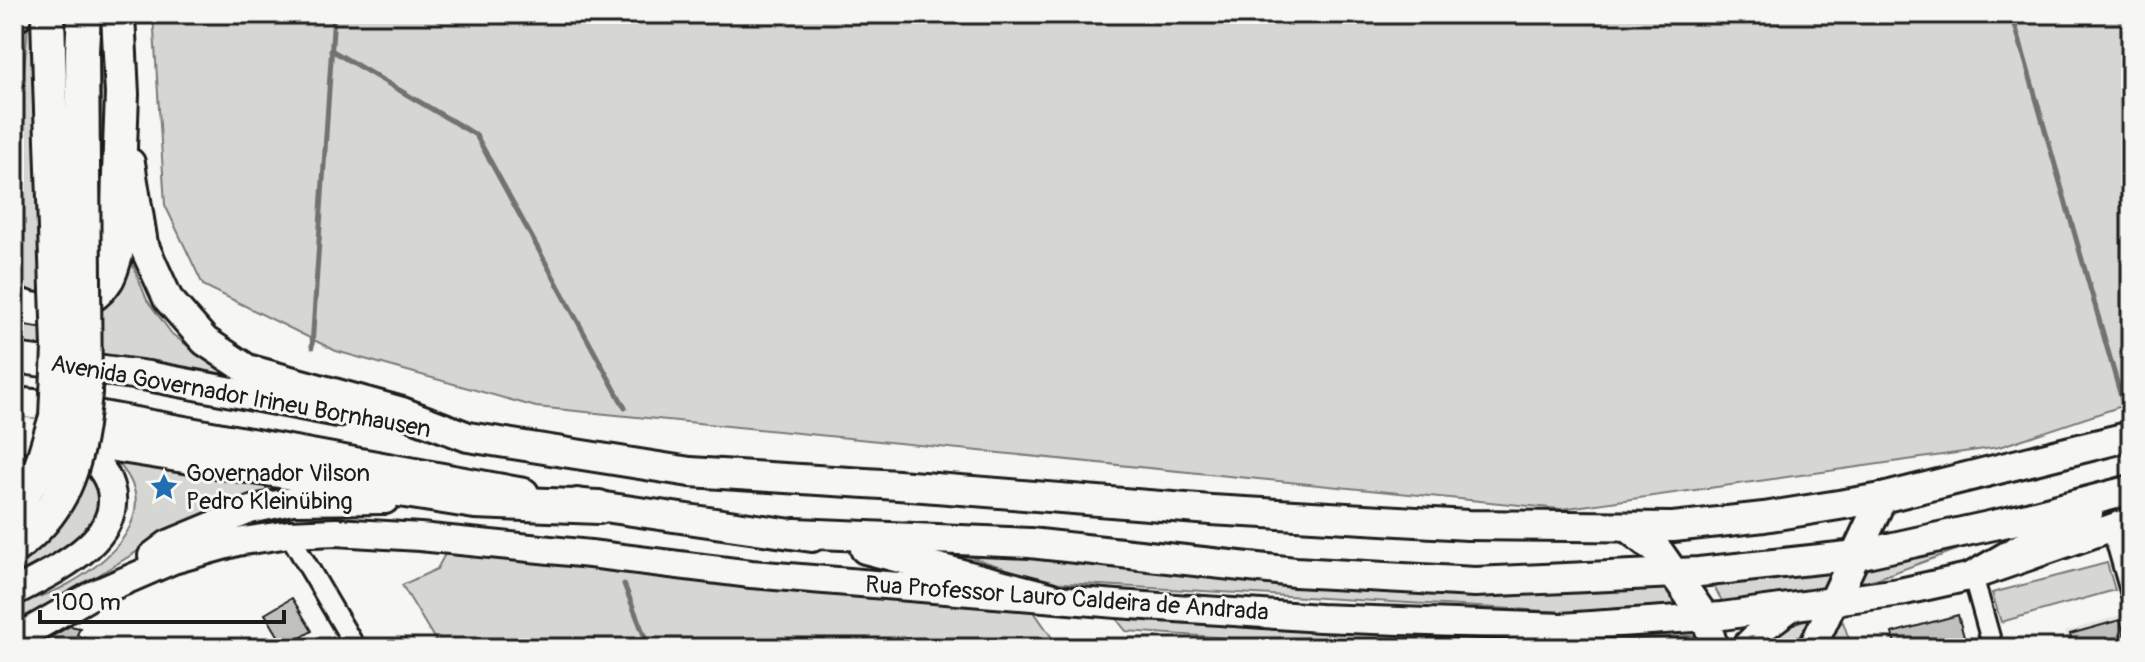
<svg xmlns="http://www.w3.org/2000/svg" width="2145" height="662" viewBox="0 0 2145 662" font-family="Pangolin,sans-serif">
	<rect width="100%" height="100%" fill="#f6f6f2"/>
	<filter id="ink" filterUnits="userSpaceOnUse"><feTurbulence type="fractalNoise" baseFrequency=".0125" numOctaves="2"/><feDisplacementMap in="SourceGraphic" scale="16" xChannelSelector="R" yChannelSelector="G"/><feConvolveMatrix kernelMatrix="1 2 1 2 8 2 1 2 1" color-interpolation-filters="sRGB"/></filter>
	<g filter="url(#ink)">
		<!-- built -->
		<path fill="#e6e6e2" d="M2124,614l7,34h-62l-4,-16z"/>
		<!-- green -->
		<g fill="#d6d6d2" stroke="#797977" stroke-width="2">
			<path d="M29,14h5l3,117h63l3,-99 6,150 -3,75 -65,44 -27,-11v-158l6,-21z"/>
			<path d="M153,14h1978v389l-132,44 -438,62 -1025,-102 -200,-56 -133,-66 -38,-80z"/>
			<path d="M128,253l19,47 25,34 61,46 -189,-34 -30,-2v-34z"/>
			<path d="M14,416l27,2c16,18 36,36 50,56 35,50 -46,83 -77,105z"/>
			<path d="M115,460l150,18 2,19c-29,5 -53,11 -80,24l-173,106v-21c15,-7 32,-10 47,-18 47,-24 107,-76 54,-128z"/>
			<path d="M2031,523l-152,55 -33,8 12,-28z"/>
			<path d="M445,554l587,55 25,36 -1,3h-616l-38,-63 35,-16z"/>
			<path d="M1080,555l584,28 19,26 -102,4 -533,-31 -78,-25z"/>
			<path d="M2107,563l8,27 -114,32 -9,-29z"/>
			<path d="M1832,566l-13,30 -94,10 -15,-26z"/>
			<path d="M1111,612l424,31 20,5h-179l-250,-17z"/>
			<path d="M1816,616l-15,32h-44c12,-18 40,-25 59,-32z"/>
			<path d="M1843,622l9,26h-26l7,-21z"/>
			<path d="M1701,635l5,13h-90l-7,-7z"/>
		</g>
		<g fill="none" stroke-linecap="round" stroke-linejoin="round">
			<!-- stream -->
			<g stroke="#727271" stroke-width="5">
				<path d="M2012,14l110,386"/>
				<path d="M331,50l145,85 149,273"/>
				<path d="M312,347l22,-333"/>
				<path d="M624,584l25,64"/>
			</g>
		</g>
		<!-- building -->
		<g fill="#c0c0bd" stroke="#1c1c1c" stroke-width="2">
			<path d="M292,598l20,33 -27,16 -20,-33z"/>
			<path d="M1958,615l9,33h-71l-4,-15z"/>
			<path d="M2120,620l7,23 -17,5h-36l-4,-14z"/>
			<path d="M70,626l10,2 -3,7 30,13h-75z"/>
		</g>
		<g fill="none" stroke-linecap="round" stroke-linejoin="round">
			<defs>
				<g id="street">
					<path d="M2112,528l19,67"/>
					<path d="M289,534l67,114"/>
					<path d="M1973,576l20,72"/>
				</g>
				<g id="secondary">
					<path d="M152,556l16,-12 82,-34 42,-9 93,-1"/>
					<path d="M14,592c37,-20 112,-52 96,-106 -6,-20 -25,-35 -39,-48"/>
					<path d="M1705,618l10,30"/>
					<path d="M14,640l78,-45 81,-35 64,-18 52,-8 47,-2 84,5 170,17 161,20 366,30 203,14 242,9 160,-11 178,-24 73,-16 158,-55"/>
					<path d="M1744,648l22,-22 23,-17"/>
					<path d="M1812,648l21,-45"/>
				</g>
				<g id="primary">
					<path d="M130,163l13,81 25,55 37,42 42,28 155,43 66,25 222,35 208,13 313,25 257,15 205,2 91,-10 118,-19 249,-62"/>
					<path d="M14,358l134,18 190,36"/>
					<path d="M14,402l28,3 482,88"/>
					<path d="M577,503l235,34"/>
					<path d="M1627,527l32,25 46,66"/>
					<path d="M795,533l235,10 265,29 180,10 224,-10 158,-17 155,-34 119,-31"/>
					<path d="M865,549l185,48"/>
					<path d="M1973,576l74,-43 41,-20"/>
					<path d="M1833,603l49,-105"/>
				</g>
				<g id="highway">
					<path d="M48,14l1,36"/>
					<path d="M14,16v-2"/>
					<path d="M82,51l2,-37"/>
					<path d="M14,303c30,15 74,6 93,-24 4,-6 6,-16 9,-24l6,-161 -4,-80"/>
					<path d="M14,433l57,5 404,64 124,5"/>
				</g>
			</defs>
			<!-- street casing -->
			<use href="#street" stroke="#1c1c1c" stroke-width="24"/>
			<!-- secondary casing -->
			<use href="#secondary" stroke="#1c1c1c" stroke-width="32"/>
			<!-- primary casing -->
			<use href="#primary" stroke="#1c1c1c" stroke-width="34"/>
			<!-- highway casing -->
			<use href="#highway" stroke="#1c1c1c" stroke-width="38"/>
			<!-- street -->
			<use href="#street" stroke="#f6f6f2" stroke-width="18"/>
			<!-- secondary -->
			<use href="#secondary" stroke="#f6f6f2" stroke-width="26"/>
			<!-- primary -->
			<use href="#primary" stroke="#f6f6f2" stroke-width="28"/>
			<!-- highway -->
			<use href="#highway" stroke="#f6f6f2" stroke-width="32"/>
			<defs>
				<g id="highway-bridge">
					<path d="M14,509l27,-43 15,-49 3,-69 -10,-298"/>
					<path d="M14,547c56,-41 64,-90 71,-154l-3,-342"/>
				</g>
			</defs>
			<!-- highway-bridge casing -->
			<use href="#highway-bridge" stroke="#1c1c1c" stroke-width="38" stroke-linecap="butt"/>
			<!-- highway-bridge -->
			<use href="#highway-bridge" stroke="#f6f6f2" stroke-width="32"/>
		</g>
	</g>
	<!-- icons -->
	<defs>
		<symbol id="sight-bare" viewBox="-9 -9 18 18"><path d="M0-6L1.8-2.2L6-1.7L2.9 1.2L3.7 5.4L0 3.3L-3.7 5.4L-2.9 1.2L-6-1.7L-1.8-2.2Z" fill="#1f6fb2" stroke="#f6f6f2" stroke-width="2.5" paint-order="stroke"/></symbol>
	</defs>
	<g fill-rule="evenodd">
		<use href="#sight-bare" x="144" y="467" width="40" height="40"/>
	</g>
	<g text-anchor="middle" stroke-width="6" stroke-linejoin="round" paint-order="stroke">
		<!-- street labels -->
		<g font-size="24" fill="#1c1c1c" stroke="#f6f6f2">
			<text transform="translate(241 396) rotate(10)" y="8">Avenida Governador Irineu Bornhausen</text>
			<text transform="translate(1067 598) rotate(4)" y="8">Rua Professor Lauro Caldeira de Andrada</text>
		</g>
		<!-- poi labels -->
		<g font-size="24" fill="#1c1c1c" stroke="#f6f6f2" text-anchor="start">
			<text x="186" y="481">Governador Vilson<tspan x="186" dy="28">Pedro Kleinübing</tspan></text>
		</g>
	</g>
	<!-- margin -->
	<rect width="2145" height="662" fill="none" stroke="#f6f6f2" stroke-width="48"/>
	<rect x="24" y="24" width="2097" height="614" fill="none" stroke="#1c1c1c" stroke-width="3" filter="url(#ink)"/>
	<!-- scale -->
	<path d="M40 610v12h244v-12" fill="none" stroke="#1c1c1c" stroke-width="4"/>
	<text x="52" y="610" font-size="24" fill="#1c1c1c" stroke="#f6f6f2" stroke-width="6" paint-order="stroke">100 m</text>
</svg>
